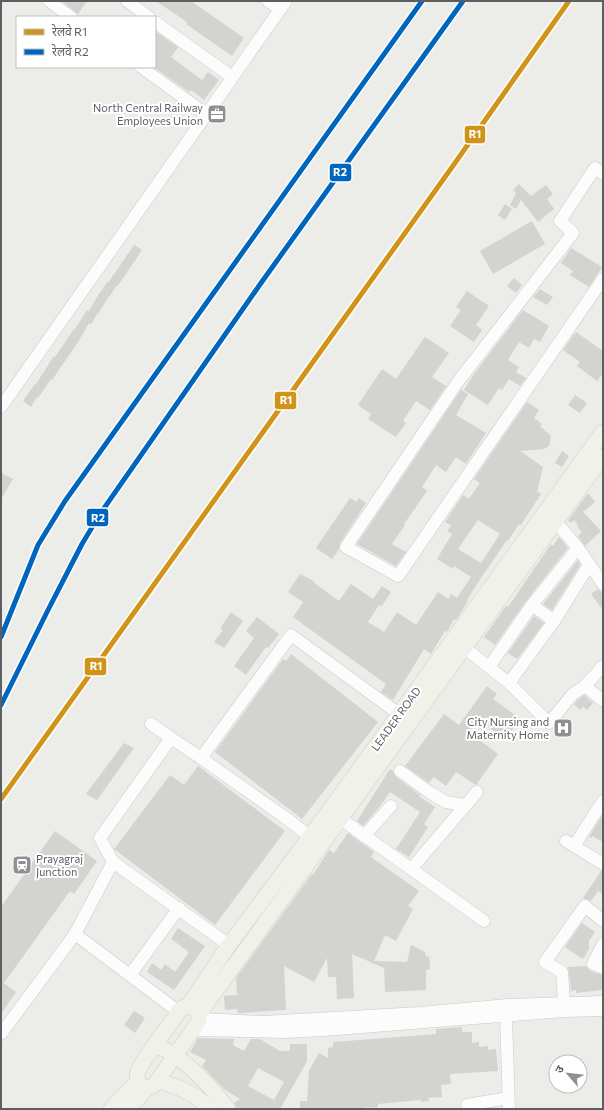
<svg xmlns="http://www.w3.org/2000/svg" width="604" height="1110" viewBox="0 0 604 1110" font-family="Commissioner,'Noto Sans Devanagari',sans-serif">
	<rect width="100%" height="100%" fill="#ecece8"/>
	<!-- building -->
	<g fill="#d3d3d0" fill-rule="evenodd">
		<path d="M62,1h25l-9,13z"/>
		<path d="M156,1h35l53,37 -12,18 -46,-32 1,-2z"/>
		<path d="M155,31l23,16 -7,10 31,23 6,-8 11,8 -15,20 -13,-10 -2,2 -34,-24z"/>
		<path d="M519,184l12,12 15,-11 7,9 -6,5 7,10 -16,13 -17,-22 -5,9 -6,-4 6,-12 -3,-3z"/>
		<path d="M505,204l7,5 -7,11 -7,-5z"/>
		<path d="M532,221l13,23 -52,30 -13,-23z"/>
		<path d="M134,245l8,5 -25,37 -1,-1 -6,10h-1l-11,18h-1l-6,10 -2,-1 -11,19 -26,38 -1,-1 -13,19 -1,-1 -6,10 -8,-6 12,-17h1l18,-28 1,1 19,-28h1l12,-19 2,1 11,-19h1l6,-10 1,1z"/>
		<path d="M571,248l31,19 -13,20 -19,-12 3,-4 -12,-8z"/>
		<path d="M514,278l8,7 -6,8 -9,-7z"/>
		<path d="M540,289l13,8 -6,8 -14,-8z"/>
		<path d="M467,291l22,15 -13,19 6,5 -8,12 -24,-16 11,-16 -5,-3z"/>
		<path d="M523,310l26,16 -9,16 -6,-3 -5,9 -10,-6 -11,18 11,7 -3,5 10,6 -6,8 -11,-7 -7,11 -3,-2 -11,17 -24,-15 10,-16z"/>
		<path d="M576,332l27,19v22l-6,8 -20,-15 3,-4 -17,-12z"/>
		<path d="M425,337l24,16 -17,24 14,9 -16,24 -14,-9 -13,20 3,2 -10,14 -28,-18 3,-5 -13,-9 24,-36 14,10z"/>
		<path d="M461,390l7,4 -12,21 30,18 -20,31 -10,-7 -10,15 -10,-7 -14,22 5,4 -23,33 1,1 -13,19 14,8 -10,14 -39,-22z"/>
		<path d="M575,395l12,8 -7,10 -12,-8z"/>
		<path d="M527,402l12,8 -5,8 8,6 -2,2 11,10 -2,10 -5,3 -24,2 23,16 -6,25 4,2 -20,31 -2,-1 -11,17 -1,-1 -26,38 -14,22 1,1 -9,15 -3,4 -2,-1 -7,13 -2,-1 -14,23 -7,-5 -31,51 -12,-8 5,-8 -93,-67 10,-15 -15,-10 12,-18 14,7 -1,1 26,19 12,-17 22,15 9,-13 9,6 -10,15 -2,-2 -11,17 16,10 13,-20 19,13 22,-33 11,7 2,-5 6,4 14,-21 -17,-11 -1,3 -16,-10 15,-25 -5,-3 4,-5 -6,-4 18,-27 6,4 11,-16 -6,-4zM478,520l22,14 -19,29 -23,-14z"/>
		<path d="M562,451l7,5 -7,11 -7,-4z"/>
		<path d="M1,473l12,6 -12,20z"/>
		<path d="M588,493l7,9 -12,10 18,19 -16,15 -7,-10 4,-4 -5,-6 1,-1 -4,-5 -4,3 -2,-3z"/>
		<path d="M350,498l6,4 3,-4 7,5 -26,40 -1,6 -7,10 -16,-11z"/>
		<path d="M559,537l9,11 -42,53 -31,44 -11,-8 22,-31 2,1 43,-63 2,2z"/>
		<path d="M578,560l2,5 -28,45 -9,-6z"/>
		<path d="M598,589l5,5v16l-12,-16z"/>
		<path d="M231,612l12,9 -19,27 -10,-6 9,-12 -3,-1z"/>
		<path d="M534,616l10,7 -27,36 -9,-6z"/>
		<path d="M257,617l22,17 -11,14 -2,-1 -20,28 -12,-9 20,-28 -8,-7z"/>
		<path d="M291,654l87,68 -76,97 -87,-67 68,-93 3,2z"/>
		<path d="M487,686l10,8 -4,5 27,20 -15,21 -27,-21 -9,13 29,22 -22,31 -20,-13 -10,14 -12,-9 -5,6 -24,-17 39,-52 15,11z"/>
		<path d="M584,695l9,8 -6,7 -4,-3 -3,3 -6,-6 4,-4z"/>
		<path d="M124,743l10,5 -37,52 -11,-6z"/>
		<path d="M198,766l87,65 -70,94 -101,-76 56,-74 14,10z"/>
		<path d="M390,769l3,2 3,6 24,18 -1,1 16,11 -11,17 4,3 -19,30 -13,-8 24,-37 -30,-20 -10,14 -17,20 -6,-5z"/>
		<path d="M601,817l2,1v24l-11,-6 -1,2 -2,-1z"/>
		<path d="M55,831l42,30 -23,33 -4,-3 -66,92 12,9 -15,22v-107z"/>
		<path d="M348,833l26,19 -3,5 48,34 -11,15 5,3 -17,32 -11,-6 -11,26 33,1 4,-17 14,7 1,5 3,-1 1,13 -4,1v20l-41,2 -1,-24 -32,-14 2,44 -17,1 -1,-22h-8l-1,-19 -13,24 -30,-16 2,44 -46,3h-2l-1,-4 -12,1 -1,-14 13,-1 -1,-17 76,-104 1,1 16,-25 5,3z"/>
		<path d="M601,871h2v23l-5,-3 -7,10 -8,-3z"/>
		<path d="M582,923l13,9 -6,9v8l-6,10 -18,-12z"/>
		<path d="M178,928l27,18 -31,44 -27,-18 5,-9 9,7 4,-6 10,8 14,-20 -18,-13z"/>
		<path d="M586,966l4,5 13,4v15l-27,3v-3l-5,1 -2,-19 -1,-5z"/>
		<path d="M134,1011l11,7 -10,15 -11,-8z"/>
		<path d="M462,1027v5h10v11l7,-1v5l9,-1v4l8,-1 2,22 -48,3 1,10 -10,1 1,12 -13,1v3l-8,1v-2l-43,4v3l-9,1v-1l-13,2h-56v-8h7l2,-30 10,-18 9,5v-10l5,-1v-5l103,-8v-5z"/>
		<path d="M198,1038l36,1 -1,6 11,6 7,-12h9l20,12h10v-7h17v17l-27,48h-43l-3,-6 6,-4 -16,-10 -22,-23 4,-6 -16,-8zM258,1068l26,14 -10,18 -26,-14z"/>
	</g>
	<g fill="none" stroke-linecap="round" stroke-linejoin="round">
		<defs>
			<g id="minor">
				<path d="M49,1l22,16"/>
				<path d="M127,1l22,16"/>
				<path d="M268,1l12,8"/>
				<path d="M155,22l77,55"/>
				<path d="M141,67l65,47"/>
				<path d="M603,174l-8,-6 -35,53 13,12 -116,150 -111,164 52,29 205,-297"/>
				<path d="M1,407l285,-406"/>
				<path d="M555,521l23,27 25,36"/>
				<path d="M532,605l22,16"/>
				<path d="M465,648l44,35 40,40 24,-29 12,-8 18,-20"/>
				<path d="M489,667l43,-62 46,-57"/>
				<path d="M509,683l45,-62 35,-56"/>
				<path d="M585,686l18,15"/>
				<path d="M151,724l20,14 -71,100 13,24 116,83"/>
				<path d="M171,738l30,20"/>
				<path d="M400,771l29,21 17,10 19,3"/>
				<path d="M341,819l143,102"/>
				<path d="M364,836l27,-30"/>
				<path d="M310,837l-20,-16 -89,-63 90,-123 108,79"/>
				<path d="M566,841l37,23"/>
				<path d="M574,846l29,-45"/>
				<path d="M411,869l66,-77"/>
				<path d="M75,934l104,78"/>
				<path d="M603,944l-10,20 10,4"/>
				<path d="M130,975l49,-67"/>
				<path d="M564,1002l-2,-30 -17,-10 40,-56 18,15"/>
				<path d="M506,1016l3,93"/>
				<path d="M200,1019l63,3 157,-9 88,-8 95,-3"/>
				<path d="M194,1030l91,2 39,-2 240,-19 39,-1"/>
				<path d="M1,1034l74,-100 38,-72"/>
				<path d="M467,1105l41,-7"/>
			</g>
			<g id="major">
				<path d="M188,1006l41,-61 100,-134 274,-379"/>
				<path d="M188,1006c10,2 14,9 9,18l-42,60c-3,3 -6,5 -11,3 -5,-2 -7,-7 -7,-12 2,-12 35,-53 43,-65l4,-3z"/>
				<path d="M199,1014l404,-558"/>
				<path d="M155,1046c24,5 58,43 73,63"/>
				<path d="M158,1081c22,6 36,12 52,28"/>
				<path d="M111,1109l27,-28"/>
				<path d="M129,1109l18,-21"/>
			</g>
		</defs>
		<!-- minor casing -->
		<use href="#minor" stroke="#c9c9ca" stroke-width="13"/>
		<!-- major casing -->
		<use href="#major" stroke="#cfd0b9" stroke-width="16"/>
		<!-- minor -->
		<use href="#minor" stroke="#fcfcfc" stroke-width="12"/>
		<!-- major -->
		<use href="#major" stroke="#f0f2e9" stroke-width="15"/>
		<defs>
			<g id="rail">
				<path d="M1,637l37,-92 27,-44 357,-500"/>
				<path d="M1,705l47,-95 34,-66 18,-30 161,-231 202,-282"/>
			</g>
		</defs>
		<!-- rail casing -->
		<use href="#rail" stroke="#e3e3e3" stroke-width="4.5"/>
		<!-- rail -->
		<use href="#rail" stroke="#fff" stroke-width="3" stroke-dasharray="9" stroke-linecap="butt"/>
		<defs>
			<path id="rail-1" d="M1,799l449,-629 119,-169"/>
			<g id="rail-2">
				<path d="M1,637l37,-92 27,-44 357,-500"/>
				<path d="M1,705l47,-95 34,-66 18,-30 161,-231 202,-282"/>
			</g>
		</defs>
		<!-- rail-1 casing -->
		<use href="#rail-1" stroke="#fff" stroke-width="8"/>
		<!-- rail-2 casing -->
		<use href="#rail-2" stroke="#fff" stroke-width="8"/>
		<!-- rail-1 -->
		<use href="#rail-1" stroke="#d09419" stroke-width="5"/>
		<!-- rail-2 -->
		<use href="#rail-2" stroke="#0065bd" stroke-width="5"/>
	</g>
	<!-- icons -->
	<defs>
		<symbol id="office-square" viewBox="-11 -11 22 22"><rect x="-9" y="-9" width="18" height="18" rx="4" fill="#8f9092" stroke="#fff"/><path d="M-6-3h4V-5.5h4V-3h4V5H-6ZM-1-4.5V-3h2v-1.5ZM-6 0V1H6V0Z" fill="#fff"/></symbol>
		<symbol id="hospital-square" viewBox="-11 -11 22 22"><rect x="-9" y="-9" width="18" height="18" rx="4" fill="#8f9092" stroke="#fff"/><path d="M-5-5h3v3.5h4V-5h3V5h-3V1.5h-4V5h-3Z" fill="#fff"/></symbol>
		<symbol id="station-square" viewBox="-11 -11 22 22"><rect x="-9" y="-9" width="18" height="18" rx="4" fill="#8f9092" stroke="#fff"/><path d="M-3-6H3Q5-6 5-4V2Q5 4 3 4L4.5 6H3L1.5 4h-3L-3 6H-4.5L-3 4Q-5 4-5 2V-4Q-5-6-3-6ZM-3.5-4v3h7v-3ZM-3.5 1v1.5H-2V1ZM2 1v1.5H3.5V1Z" fill="#fff"/></symbol>
	</defs>
	<g fill-rule="evenodd">
		<use href="#office-square" x="206" y="103" width="22" height="22"/>
		<use href="#hospital-square" x="552" y="717" width="22" height="22"/>
		<use href="#station-square" x="11" y="854" width="22" height="22"/>
	</g>
	<g text-anchor="middle" stroke-width="4" stroke-linejoin="round" paint-order="stroke">
		<!-- poi labels -->
		<g font-size="11" fill="#5d5e64" stroke="#fff" text-anchor="end">
			<text x="203" y="112">North Central Railway<tspan x="203" dy="13">Employees Union</tspan></text>
			<text x="549" y="726">City Nursing and<tspan x="549" dy="13">Maternity Home</tspan></text>
			<text x="36" y="863" text-anchor="start">Prayagraj<tspan x="36" dy="13">Junction</tspan></text>
		</g>
		<!-- street labels -->
		<g font-size="11" fill="#5d5e64" stroke="#fff">
			<text transform="translate(396 719) rotate(-54)" y="4">LEADER ROAD</text>
		</g>
	</g>
	<g stroke="#fff" stroke-width="1.5">
		<rect x="464" y="125" width="22" height="19" rx="4" fill="#d09419"/>
		<rect x="329" y="163" width="23" height="19" rx="4" fill="#0065bd"/>
		<rect x="274" y="391" width="23" height="19" rx="4" fill="#d09419"/>
		<rect x="86" y="508" width="23" height="19" rx="4" fill="#0065bd"/>
		<rect x="84" y="657" width="23" height="19" rx="4" fill="#d09419"/>
	</g>
	<g font-size="11" text-anchor="middle" font-weight="bold" fill="#fff">
		<text x="475" y="138">R1</text>
		<text x="340" y="176">R2</text>
		<text x="286" y="404">R1</text>
		<text x="98" y="522">R2</text>
		<text x="96" y="670">R1</text>
	</g>
	<!-- border -->
	<rect width="604" height="1110" fill="none" stroke="#5d5e64" stroke-width="4"/>
	<!-- legend -->
	<rect x="16" y="16" width="140" height="52" fill="#ffffff" stroke="#bebfc1"/>
	<rect x="24" y="29" width="20" height="6" fill="#d09419" stroke="#bebfc1"/>
	<text x="52" y="36" font-size="12" fill="#5d5e64">रेलवे R1</text>
	<rect x="24" y="49" width="20" height="6" fill="#0065bd" stroke="#bebfc1"/>
	<text x="52" y="56" font-size="12" fill="#5d5e64">रेलवे R2</text>
	<!-- north arrow -->
	<g transform="translate(568 1074) rotate(298)"><circle r="19" fill="#ffffff" stroke="#bebfc1"/>
	<path d="M0-3L7 15L0 10L-7 15Z" fill="#8f9092"/>
	<text y="-6" font-size="11" font-weight="bold" text-anchor="middle" fill="#5d5e64">उ</text>
	</g>
</svg>
